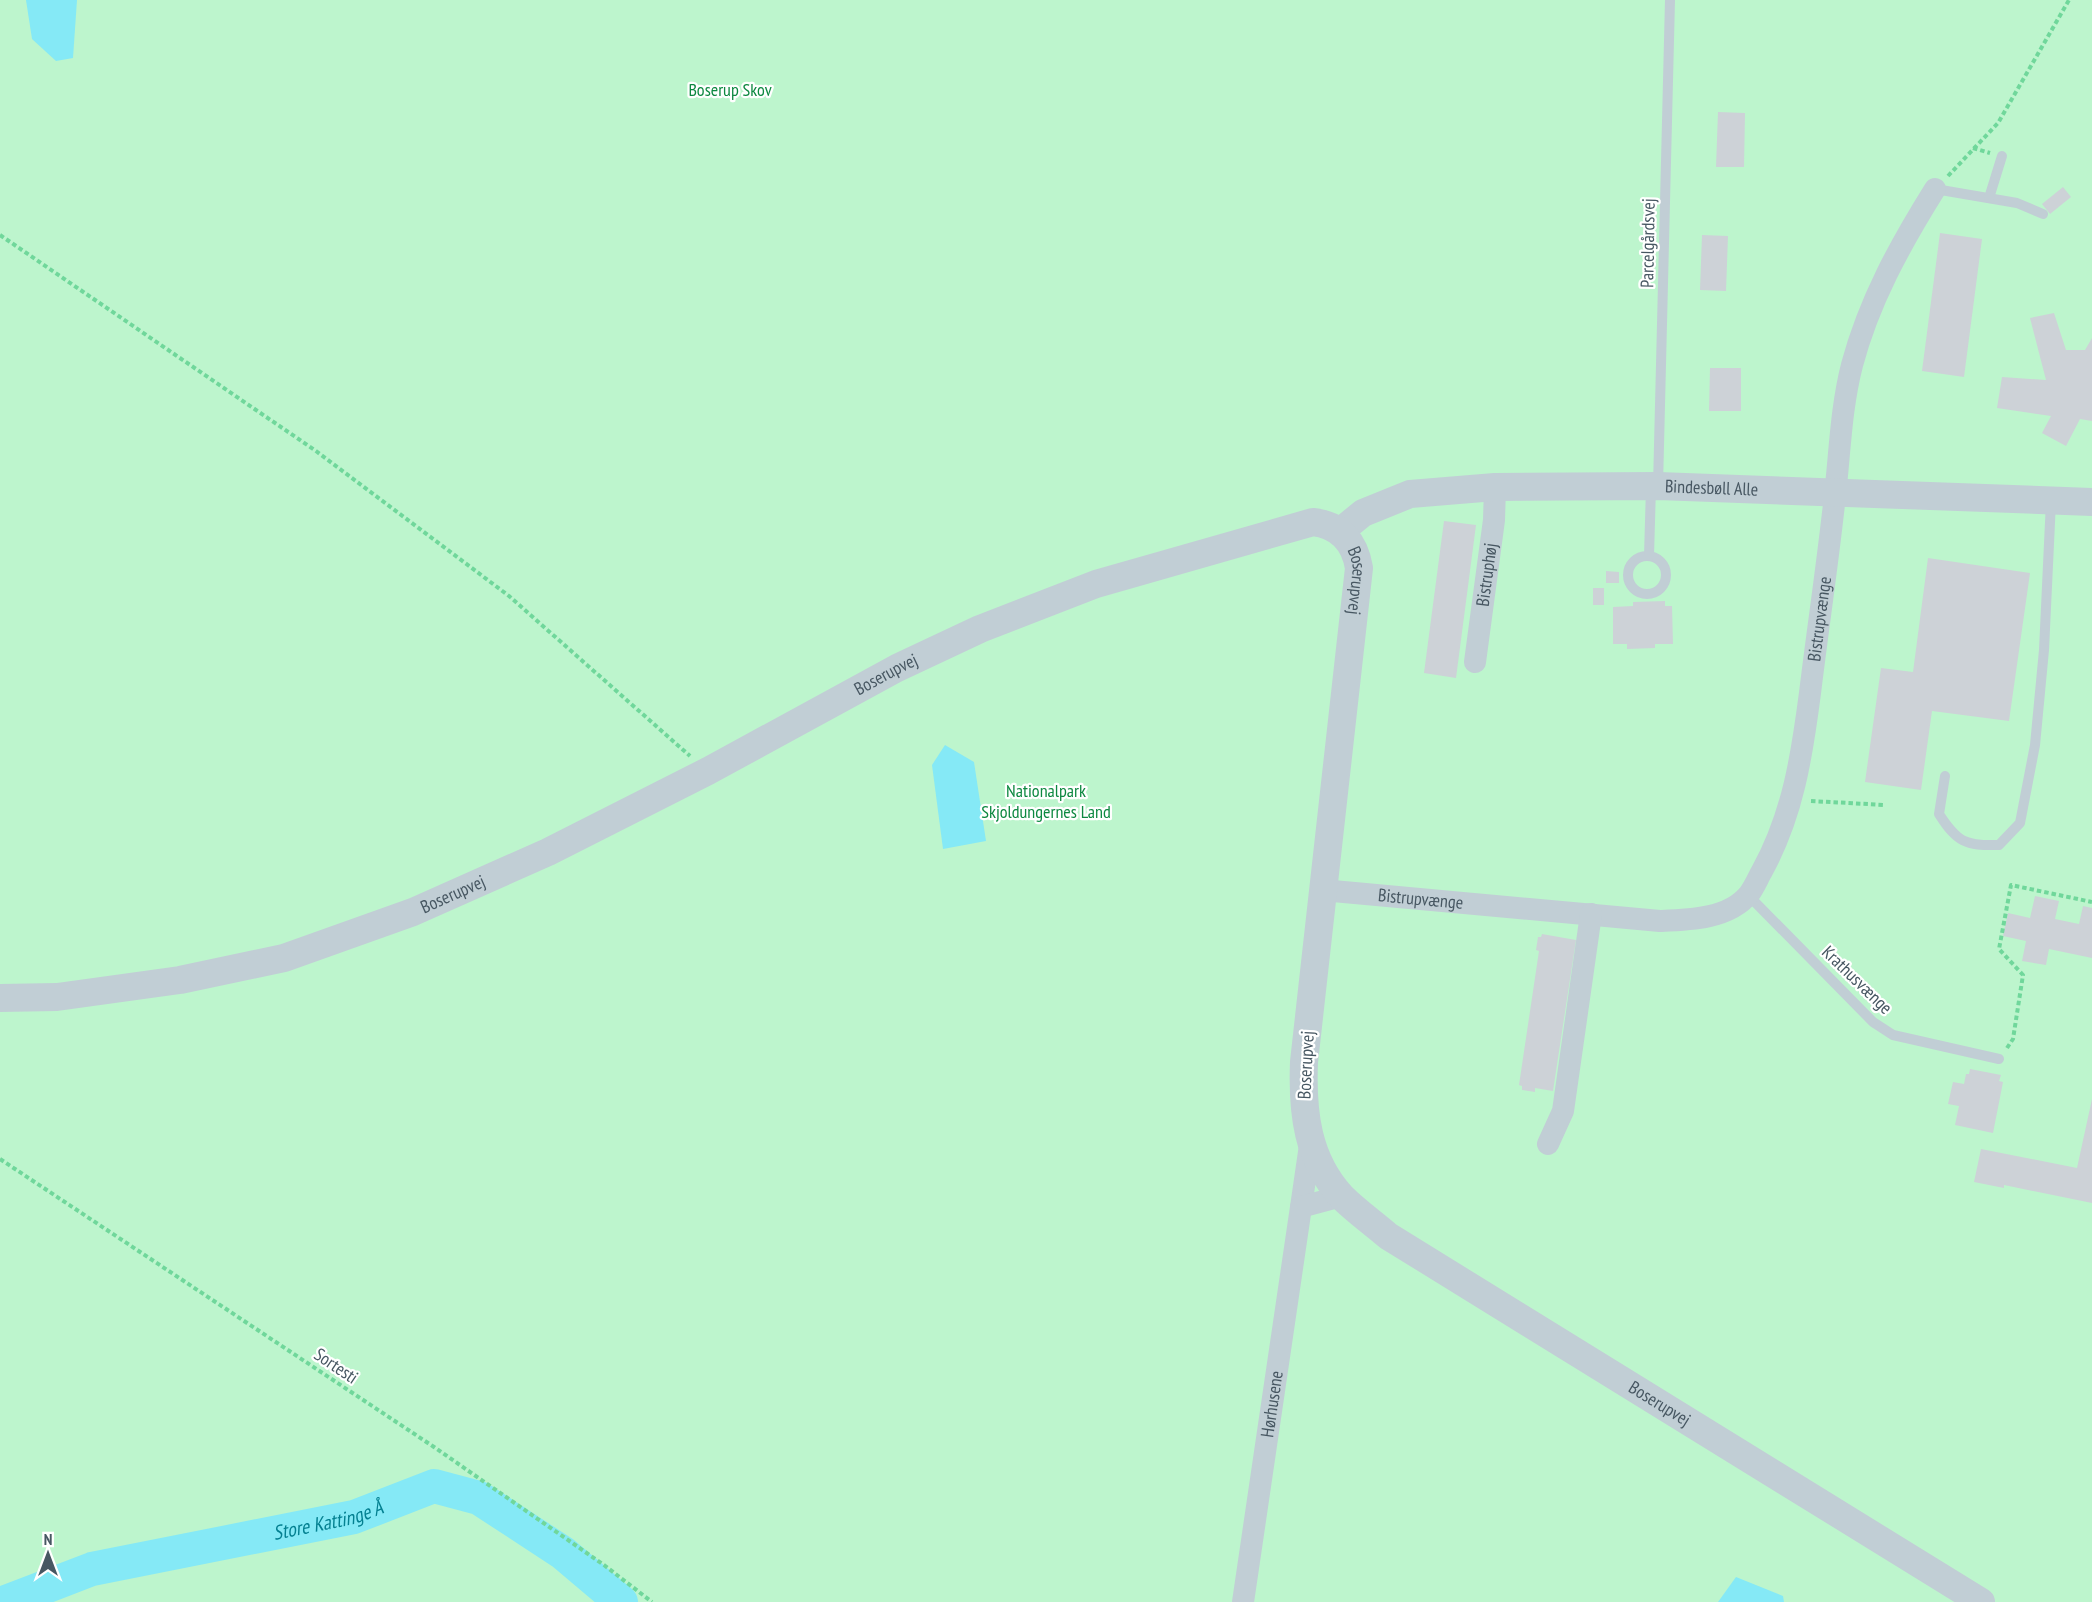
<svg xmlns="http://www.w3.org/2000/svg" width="2092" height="1602" viewBox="0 0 2092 1602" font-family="'PT Sans Narrow',sans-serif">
	<rect width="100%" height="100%" fill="#f4f2f2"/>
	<!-- green -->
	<rect fill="#bdf5cd" x="0" y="0" width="2092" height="1602"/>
	<!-- water -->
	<g fill="#85e9f6">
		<path d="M26,0h51l-4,58 -17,3 -24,-22z"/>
		<path d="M945,745l29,17 12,79 -43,8 -11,-84z"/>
		<path d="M1736,1577l47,19 1,6h-66z"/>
	</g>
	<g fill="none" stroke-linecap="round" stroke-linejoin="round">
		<!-- river -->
		<path stroke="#85e9f6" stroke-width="34" id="s1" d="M6,1602l86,-33 262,-52 80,-31 45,12 84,55 58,49"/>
	</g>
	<!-- building -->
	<g fill="#cdd2d7">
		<path d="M1718,112l27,1 -1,54h-28z"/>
		<path d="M2063,187l8,10 -21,17 -8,-10z"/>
		<path d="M1940,233l42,6 -18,138 -42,-6z"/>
		<path d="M1702,235l26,1 -2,55 -26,-1z"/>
		<path d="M2054,313l12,37h19l7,-12v83l-12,-2 -14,27 -24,-13 9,-17 -54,-8 5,-31 44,3 -16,-62z"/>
		<path d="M1710,368h31v43h-32z"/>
		<path d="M1444,521l32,4 -20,153 -32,-5z"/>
		<path d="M1928,558l102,15 -21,148 -77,-10 -11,79 -56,-8 16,-114 32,4z"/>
		<path d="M1606,571l13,1v11h-13z"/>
		<rect x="1593" y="588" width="11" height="17"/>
		<path d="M1665,601v5h7l1,38h-18v4l-28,1v-5h-14v-37l20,-1v-4z"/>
		<path d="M2035,896l24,5 -4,18 24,5 4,-18 9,2v50l-43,-9 -3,16 -24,-4 4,-20 -23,-5 5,-23 22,5z"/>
		<path d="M1542,934l34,6 -23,151 -18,-3v4l-13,-2v-4l-3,-1 20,-134 -3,-1 2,-13h3z"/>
		<path d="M1970,1069l31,6 -2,6 4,1 -10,51 -38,-8 4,-19 -11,-2 5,-22 11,2 2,-10h3z"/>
		<path d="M2092,1099v104l-88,-18v3l-30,-6 7,-33 96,19z"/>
	</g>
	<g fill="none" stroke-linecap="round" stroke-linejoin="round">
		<!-- path -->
		<g stroke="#70d79b" stroke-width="4" stroke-dasharray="4.5 3" stroke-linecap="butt">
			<path d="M1973,148l17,5"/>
			<path d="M1948,176l50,-53 71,-123"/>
			<path d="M0,235l316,216 193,145 181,160"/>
			<path d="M1811,801l74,4"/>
			<path d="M2007,1048l6,-9 10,-64 -24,-26 12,-64 81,17"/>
			<path d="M0,1159l434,288 170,118 48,37"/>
		</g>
		<!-- service -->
		<g stroke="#c1ced5" stroke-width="10">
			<path d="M1935,189l82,14 26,11"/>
			<path d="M1989,198l13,-42"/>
			<path d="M1658,486l12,-486"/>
			<circle cx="1647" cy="575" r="19"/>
			<path d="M1649,556l2,-69"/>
			<path d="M1945,776l-6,38c18,28 26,32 60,31l21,-22 15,-78 9,-95 7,-149"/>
			<path d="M1748,895l125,127 20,13 106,24"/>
		</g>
		<!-- minor -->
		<g stroke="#c1ced5" stroke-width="22">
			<path id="s2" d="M1475,662l19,-142 1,-33"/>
			<path id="s3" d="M1322,890l338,31c29,-1 69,-2 89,-27 5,-6 9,-16 13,-23 31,-56 40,-116 48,-178 8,-66 18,-132 25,-198 5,-44 6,-87 17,-130 17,-64 48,-120 83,-176"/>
			<path d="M1548,1144l15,-33 28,-197"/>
			<path d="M1301,1207l9,-62"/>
			<path id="s4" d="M1243,1602l58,-395 41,-11"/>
		</g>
		<!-- tertiary -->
		<g stroke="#c1ced5" stroke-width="28">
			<path id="s5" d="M1341,531l22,-18 47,-19 85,-7 163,-1 434,16"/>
			<path id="s6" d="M0,998l57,-1 123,-17 104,-22 129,-46 135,-60 160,-81 189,-103 83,-39 116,-45 217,-62c27,3 42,20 46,46l-55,494c-2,50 3,97 38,135 14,14 31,26 46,39l593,366"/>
		</g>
	</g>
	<g text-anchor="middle" stroke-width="4.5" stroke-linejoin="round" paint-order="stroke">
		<!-- park labels -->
		<g font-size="18" fill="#0d8840" stroke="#fff">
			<text x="730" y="96">Boserup Skov</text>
			<text x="1046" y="797">Nationalpark<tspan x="1046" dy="21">Skjoldungernes Land</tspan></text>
		</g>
		<!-- street labels -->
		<g font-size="18" fill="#475762" stroke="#fff">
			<text transform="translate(1648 243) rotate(-89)" y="6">Parcelgårdsvej</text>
			<text dy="6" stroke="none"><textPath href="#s5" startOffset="381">Bindesbøll Alle</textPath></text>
			<text dy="6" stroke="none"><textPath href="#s2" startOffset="88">Bistruphøj</textPath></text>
			<text dy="6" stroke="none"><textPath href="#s6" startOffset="1492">Boserupvej</textPath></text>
			<text dy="6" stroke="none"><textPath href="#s3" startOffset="722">Bistrupvænge</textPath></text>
			<text dy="6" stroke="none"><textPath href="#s6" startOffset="954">Boserupvej</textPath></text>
			<text dy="6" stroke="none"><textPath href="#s6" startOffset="468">Boserupvej</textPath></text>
			<text dy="6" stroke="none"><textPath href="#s3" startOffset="99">Bistrupvænge</textPath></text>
			<text transform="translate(1857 980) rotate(44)" y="6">Krathusvænge</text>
			<text transform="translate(1306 1065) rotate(-87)" y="6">Boserupvej</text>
			<text transform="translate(336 1366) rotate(34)" y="6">Sortesti</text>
			<text dy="6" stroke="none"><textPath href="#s4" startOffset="200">Hørhusene</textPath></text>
			<text dy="6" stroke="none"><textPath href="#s6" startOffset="2500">Boserupvej</textPath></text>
		</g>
		<!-- water labels -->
		<g font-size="20" font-style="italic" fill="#048091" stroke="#fff">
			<text dy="7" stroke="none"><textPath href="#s1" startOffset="333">Store Kattinge Å</textPath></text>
		</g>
	</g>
	<!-- north arrow -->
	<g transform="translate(48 1554)" stroke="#ffffff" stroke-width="4.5" paint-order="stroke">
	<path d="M0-4.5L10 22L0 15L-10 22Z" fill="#475762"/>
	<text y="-9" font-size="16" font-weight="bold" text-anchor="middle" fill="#475762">N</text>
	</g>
</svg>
